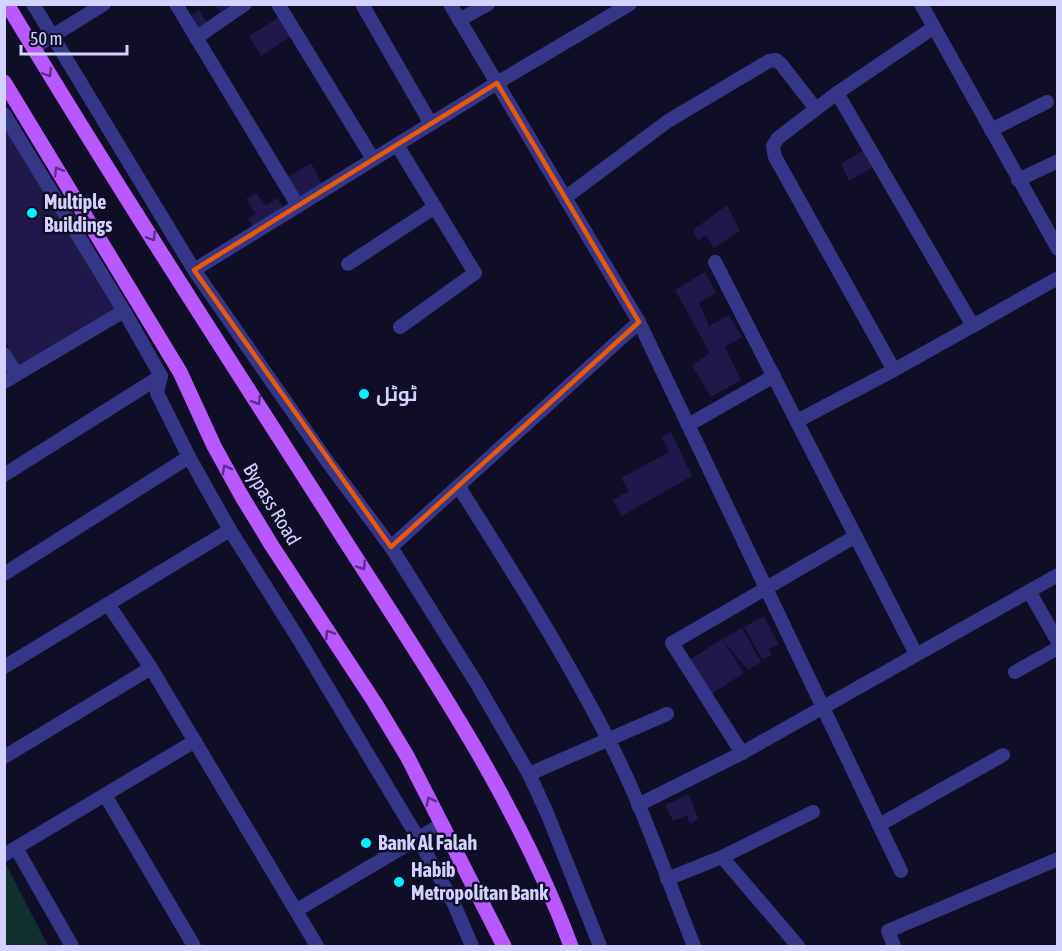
<svg xmlns="http://www.w3.org/2000/svg" width="1062" height="951" viewBox="0 0 1062 951" font-family="'Asap Condensed',Cairo,sans-serif">
	<rect width="100%" height="100%" fill="#100d26"/>
	<!-- green -->
	<path fill="#0f302d" d="M5,862l43,84h-43z"/>
	<!-- building -->
	<g fill="#1f1848">
		<path d="M215,4h13l1,2 -9,6z"/>
		<path d="M199,10l8,13 -10,6 -7,-13z"/>
		<path d="M281,16l12,19 -32,21 -12,-20z"/>
		<path d="M4,117l111,192 -96,56 -15,-25z"/>
		<path d="M863,150l10,17 -24,14 -8,-17z"/>
		<path d="M311,163l11,21 -23,14 -13,-20z"/>
		<path d="M256,193l10,12 12,-7 6,11 -31,18 -5,-9 8,-4 -10,-15z"/>
		<path d="M727,205l13,26 -26,17 -8,-13 -8,5 -5,-10z"/>
		<path d="M705,272l11,21 -17,10 10,23 20,-11 13,22 -17,10 16,33 -30,17 -19,-32 18,-12 -35,-63z"/>
		<path d="M671,432l21,44 -70,40 -9,-16 16,-9 -8,-13 48,-26 -7,-15z"/>
		<path d="M764,616l15,29 -10,4 3,6 -10,4 -18,-32z"/>
		<path d="M742,628l19,34 -13,8 -26,-31z"/>
		<path d="M722,639l22,34 -34,22 -22,-34z"/>
		<path d="M689,794l9,25 -8,5 -3,-9 -14,6 -8,-16z"/>
	</g>
	<g fill="none" stroke-linecap="round" stroke-linejoin="round">
		<!-- minor -->
		<g stroke="#353688" stroke-width="14">
			<path d="M33,4l161,266 133,191 64,86 86,137 52,90 18,39 53,133"/>
			<path d="M176,4l122,202"/>
			<path d="M278,4l95,155"/>
			<path d="M362,4l69,120"/>
			<path d="M450,4l189,318 262,549"/>
			<path d="M921,4l137,245"/>
			<path d="M459,20l29,-16"/>
			<path d="M196,38l49,-34"/>
			<path d="M33,48l71,-44"/>
			<path d="M837,93l136,233"/>
			<path d="M4,114l120,197 37,65 -4,17 32,64 41,73 68,108 120,200 35,64 19,44"/>
			<path d="M991,130l56,-28"/>
			<path d="M397,145l78,128 -75,54"/>
			<path d="M1018,180l40,-19"/>
			<path d="M566,197l102,-76 101,-60 7,-1 5,4 35,45"/>
			<path d="M715,262l201,392"/>
			<path d="M348,264l87,-57"/>
			<path d="M194,270l303,-187 133,-79"/>
			<path d="M4,354l13,20"/>
			<path d="M894,370l-119,-213 -2,-11 5,-8 59,-45 96,-65"/>
			<path d="M4,382l120,-71"/>
			<path d="M797,421l97,-51 164,-92"/>
			<path d="M688,425l86,-49"/>
			<path d="M4,475l157,-99"/>
			<path d="M459,487c52,82 103,163 148,250 35,66 59,140 87,209"/>
			<path d="M391,547l248,-225"/>
			<path d="M4,574l185,-117"/>
			<path d="M1029,591l29,51"/>
			<path d="M108,604l43,64 166,278"/>
			<path d="M4,667l226,-137"/>
			<path d="M1015,672l43,-24"/>
			<path d="M742,753l-70,-110 184,-107"/>
			<path d="M4,757l147,-89"/>
			<path d="M529,774l138,-60"/>
			<path d="M105,795l89,151"/>
			<path d="M638,805l104,-52 316,-178"/>
			<path d="M879,825l124,-70"/>
			<path d="M16,848l56,98"/>
			<path d="M4,855l191,-114"/>
			<path d="M722,857l76,89"/>
			<path d="M667,879l55,-22 91,-45"/>
			<path d="M297,910l145,-86"/>
			<path d="M894,946l-6,-15 170,-72"/>
		</g>
		<!-- primary -->
		<g stroke="#b858ff" stroke-width="15">
			<path d="M7,4c106,177 219,350 330,524 86,135 178,267 234,418"/>
			<path d="M4,82l176,290 34,74 27,49 31,51 103,157 32,53 97,190"/>
		</g>
	</g>
	<!-- one-way arrows -->
	<defs><path id="oneway-chevron" d="M-2-3.5L2.5 0L-2 3.5" fill="none" stroke-width="1.6" stroke-linecap="round" stroke-linejoin="round" transform="scale(1.5)"/></defs>
	<g stroke="#5c2f88">
		<use href="#oneway-chevron" transform="translate(48 73) rotate(59)"/>
		<use href="#oneway-chevron" transform="translate(58 171) rotate(-121)"/>
		<use href="#oneway-chevron" transform="translate(152 237) rotate(57)"/>
		<use href="#oneway-chevron" transform="translate(257 401) rotate(58)"/>
		<use href="#oneway-chevron" transform="translate(226 469) rotate(-119)"/>
		<use href="#oneway-chevron" transform="translate(362 566) rotate(57)"/>
		<use href="#oneway-chevron" transform="translate(329 634) rotate(-123)"/>
		<use href="#oneway-chevron" transform="translate(430 801) rotate(-117)"/>
	</g>
	<!-- marked area -->
	<path fill="none" stroke="#e8590c" stroke-width="4.5" stroke-linejoin="round" d="M497,83l142,239 -248,225 -197,-277z"/>
	<!-- markers -->
	<g fill="#00f1fc" stroke="#100d26" stroke-width="2">
		<circle cx="32" cy="213" r="6"/>
		<circle cx="364" cy="394" r="6"/>
		<circle cx="366" cy="843" r="6"/>
		<circle cx="399" cy="882" r="6"/>
	</g>
	<g text-anchor="middle" stroke-width="5" stroke-linejoin="round" paint-order="stroke">
		<!-- poi labels -->
		<g font-size="20" font-weight="bold" fill="#d4d1ff" stroke="#100d26" text-anchor="start">
			<text x="44" y="209">Multiple<tspan x="44" dy="23">Buildings</tspan></text>
			<text x="376" y="401">ٹوٹل</text>
			<text x="378" y="850">Bank Al Falah</text>
			<text x="411" y="877">Habib<tspan x="411" dy="23">Metropolitan Bank</tspan></text>
		</g>
		<!-- street labels -->
		<g font-size="20" fill="#d4d1ff" stroke="#100d26">
			<text transform="translate(272 504) rotate(59)" y="7">Bypass Road</text>
		</g>
	</g>
	<!-- border -->
	<rect width="1062" height="951" fill="none" stroke="#d4d1ff" stroke-width="12"/>
	<!-- scale -->
	<path d="M21 45v9h106v-9" fill="none" stroke="#d4d1ff" stroke-width="3"/>
	<text x="30" y="45" font-size="18" fill="#d4d1ff" stroke="#100d26" stroke-width="4.5" paint-order="stroke">50 m</text>
</svg>
